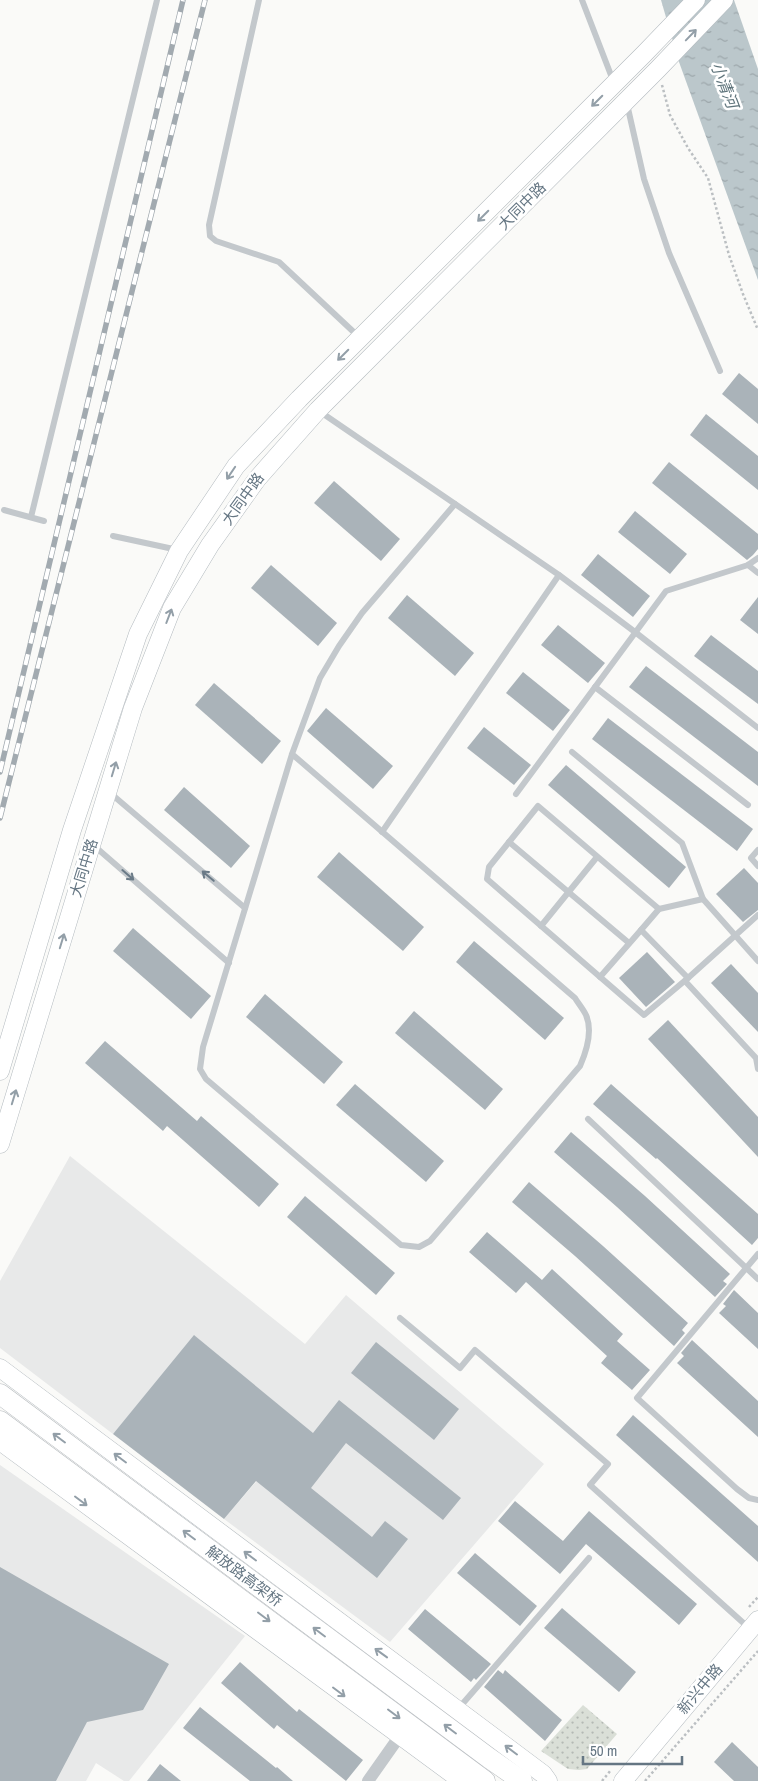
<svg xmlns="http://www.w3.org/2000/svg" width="758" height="1781" viewBox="0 0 758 1781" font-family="'Archivo Narrow','Noto Sans SC',sans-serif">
	<defs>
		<pattern id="garden-dots" width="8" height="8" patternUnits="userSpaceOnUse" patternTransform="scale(1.25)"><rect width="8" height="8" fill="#dadfd7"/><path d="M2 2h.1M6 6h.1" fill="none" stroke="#b4b9b4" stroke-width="1.8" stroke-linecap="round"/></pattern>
		<pattern id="water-ripples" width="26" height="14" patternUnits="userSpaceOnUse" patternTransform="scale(1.25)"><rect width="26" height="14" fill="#bbc7cb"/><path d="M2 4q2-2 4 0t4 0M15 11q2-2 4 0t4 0" fill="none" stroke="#9ca6aa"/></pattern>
	</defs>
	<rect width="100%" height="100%" fill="#fafaf8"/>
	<!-- built -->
	<g fill="#e8e9e9">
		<path d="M70,1156l235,188 41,-49 198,169 -154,178 -166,-123 80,-93 -109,-90 -82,98 -113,-86v-67z"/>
		<path d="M0,1465l245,171 -116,145h-5l-28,-18 -10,18h-86z"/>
	</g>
	<!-- garden -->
	<path fill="url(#garden-dots)" d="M583,1705l34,29 -30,35 -8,1 -11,-1 -27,-18z"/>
	<!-- water -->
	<path fill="url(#water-ripples)" d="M661,0h73l24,69v211l-79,-218z"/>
	<!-- building -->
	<g fill="#aab3b9">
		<path d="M739,373l19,16v35l-36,-30z"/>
		<path d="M706,414l52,42v34l-68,-55z"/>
		<path d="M669,462l89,72v15l-5,6 -6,5 -95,-77z"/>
		<path d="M334,481l66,58 -19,22 -67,-58z"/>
		<path d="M635,511l52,43 -17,20 -52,-42z"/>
		<path d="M598,554l52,42 -17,21 -52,-42z"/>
		<path d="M271,565l66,58 -19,23 -67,-58z"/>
		<path d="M407,595l67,58 -19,23 -67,-58z"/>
		<path d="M758,597v37l-18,-14z"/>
		<path d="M558,625l47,38 -17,20 -47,-38z"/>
		<path d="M711,635l47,36v33l-64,-48z"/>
		<path d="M646,666l112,86v34l-129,-99z"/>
		<path d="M523,672l47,38 -17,21 -47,-38z"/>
		<path d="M214,683l67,58 -19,23 -67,-59z"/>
		<path d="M326,708l67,58 -20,23 -66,-58z"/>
		<path d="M608,718l145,111 -16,22 -145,-112z"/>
		<path d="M484,727l47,38 -17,20 -47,-37z"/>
		<path d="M566,765l120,102 -17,21 -121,-103z"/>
		<path d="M184,787l66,59 -19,22 -67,-58z"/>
		<path d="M339,852l85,75 -21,24 -86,-74z"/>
		<path d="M744,868l14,15v27l-15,12 -27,-28z"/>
		<path d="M133,928l78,68 -20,23 -78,-68z"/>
		<path d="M474,941l90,77 -19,22 -89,-78z"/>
		<path d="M647,952l28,30 -29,25 -27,-29z"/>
		<path d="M731,964l27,29v39l-47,-49z"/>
		<path d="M265,994l78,68 -19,22 -78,-67z"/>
		<path d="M414,1011l89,78 -18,21 -90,-77z"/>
		<path d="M668,1020l90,97v40l-110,-118z"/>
		<path d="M105,1041l92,80 4,-5 78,68 -20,23 -92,-81 -4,5 -78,-68z"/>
		<path d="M355,1084l89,77 -18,21 -90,-77z"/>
		<path d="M611,1084l147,130v24l-6,7 -95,-87 -1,1 -63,-55z"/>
		<path d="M571,1132l74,64 85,78 -7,7 4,3 -12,13 -98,-90 -63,-55z"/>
		<path d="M529,1182l74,64 85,77 -6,7 3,3 -11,13 -99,-90 -63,-54z"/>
		<path d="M305,1196l90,77 -19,22 -89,-78z"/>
		<path d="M487,1232l55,48 10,-11 71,65 -6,7 33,29 -18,20 -31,-27 6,-7 -81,-74 -10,11 -47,-41z"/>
		<path d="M734,1290l24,23v36l-39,-36 7,-7 -3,-2z"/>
		<path d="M194,1335l119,98 26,-33 122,98 -18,22 -97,-77 -35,45 61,49 13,-16 23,18 -31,39 -121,-97 -32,38 -111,-85z"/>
		<path d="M692,1340l66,61v36l-81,-74 7,-7 -3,-3z"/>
		<path d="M376,1342l83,67 -25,31 -83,-67z"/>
		<path d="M633,1415l125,111v36l-142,-127z"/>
		<path d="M515,1501l48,40 26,-30 108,93 -18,21 -93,-81 -26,30 -62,-53z"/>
		<path d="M475,1553l62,53 -17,20 -63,-53z"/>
		<path d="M0,1567l169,97 -26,46 -56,12 -31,59h-56z"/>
		<path d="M562,1608l74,64 -17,20 -75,-64z"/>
		<path d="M425,1609l66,55 -15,16 -2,-2 -3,4 -63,-53z"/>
		<path d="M240,1662l57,50 2,-3 64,51 -17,21 -69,-56 -3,4 -53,-46z"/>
		<path d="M498,1670l5,4 2,-4 57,50 -17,21 -61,-54z"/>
		<path d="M200,1707l76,61 1,-1 16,14h-43l-67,-53z"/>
		<path d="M732,1742l26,25v14h-24l-20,-19z"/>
		<path d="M160,1764l21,17h-34z"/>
	</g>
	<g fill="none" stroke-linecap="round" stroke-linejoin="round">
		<defs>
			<g id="secondary">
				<path d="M0,1071l72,-241 66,-196 41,-83 57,-85 63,-67 345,-345 52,-54"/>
				<path d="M0,1144l133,-436 39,-100 38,-63 47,-66 61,-69 340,-341 66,-69"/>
				<path d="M0,1368l543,406 5,7"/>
				<path d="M0,1441l462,340"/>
				<path d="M623,1781l135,-161"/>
			</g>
			<g id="primary">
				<path d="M0,1394l489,364 33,23"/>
				<path d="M0,1421l485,360"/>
			</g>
		</defs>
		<!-- secondary casing -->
		<use href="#secondary" stroke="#b3babf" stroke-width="19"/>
		<!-- primary casing -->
		<use href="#primary" stroke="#b5babe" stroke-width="21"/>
		<!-- path -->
		<g stroke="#bbbfc2" stroke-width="2.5" stroke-dasharray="2.5 2.5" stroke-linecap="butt">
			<path d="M662,85l8,30 18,33 20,30 21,77 14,39 15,36"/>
			<path d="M749,1607l9,-10"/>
			<path d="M602,1781l9,-11"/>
			<path d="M645,1781l113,-130"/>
		</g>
		<!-- lane -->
		<g stroke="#c3c8cc" stroke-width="6">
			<path d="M259,0l-50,225 1,11 6,5 63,21 80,75"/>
			<path d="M582,0l32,83"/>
			<path d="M627,104l17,75 25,74 51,118"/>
			<path d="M319,411l240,164 76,57 123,96"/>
			<path d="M4,510l40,11"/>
			<path d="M31,517l126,-517"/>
			<path d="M113,536l65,14"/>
			<path d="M748,565l10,8"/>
			<path d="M595,687l153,118"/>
			<path d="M572,752l110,91 21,56 55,62"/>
			<path d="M292,754l283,244c3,5 8,11 11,17 7,16 1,35 -6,51l-150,175 -11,6 -18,-2 -195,-166 -6,-10 3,-22 89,-293 28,-76 19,-32 23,-33 93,-109"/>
			<path d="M109,792l136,116"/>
			<path d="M516,794l150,-203 82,-26 10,-7"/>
			<path d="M382,832l177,-257"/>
			<path d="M509,842l120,101"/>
			<path d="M92,844l137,119"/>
			<path d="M758,850l-7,8 7,8"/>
			<path d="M659,909l-121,-103 -49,61 -2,12 157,136 44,-37 70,-63"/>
			<path d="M541,926l56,-69"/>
			<path d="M600,977l41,-47"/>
			<path d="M688,978l-47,-48 18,-21 44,-10"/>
			<path d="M685,981l71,77 2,11"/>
			<path d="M588,1119l170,160"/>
			<path d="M758,1254l-121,144 100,91 12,9 9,2"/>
			<path d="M400,1318l60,50 15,-18 133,114 -18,21 159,143"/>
			<path d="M458,1709l131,-151"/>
		</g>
		<!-- street -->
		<path stroke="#c3c8cc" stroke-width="12" d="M368,1781l31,-44"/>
		<!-- secondary -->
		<use href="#secondary" stroke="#fff" stroke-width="18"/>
		<!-- primary -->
		<use href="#primary" stroke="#fff" stroke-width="20"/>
		<defs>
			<g id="rail">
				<path d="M0,772l183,-772"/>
				<path d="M0,818l205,-818"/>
			</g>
		</defs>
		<!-- rail casing -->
		<use href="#rail" stroke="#a2aab0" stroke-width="5.5"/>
		<!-- rail -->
		<use href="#rail" stroke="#fff" stroke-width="4" stroke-dasharray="11" stroke-linecap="butt"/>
	</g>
	<!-- one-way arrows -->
	<defs><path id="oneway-shaft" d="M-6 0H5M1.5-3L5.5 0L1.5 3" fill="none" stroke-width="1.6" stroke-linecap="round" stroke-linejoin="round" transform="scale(1.25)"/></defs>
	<g stroke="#939fa8">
		<use href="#oneway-shaft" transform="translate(691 35) rotate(-46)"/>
		<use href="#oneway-shaft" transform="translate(597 101) rotate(135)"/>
		<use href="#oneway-shaft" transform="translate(483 216) rotate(135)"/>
		<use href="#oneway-shaft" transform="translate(343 355) rotate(135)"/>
		<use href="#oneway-shaft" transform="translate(231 473) rotate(124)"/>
		<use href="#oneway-shaft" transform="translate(169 616) rotate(-69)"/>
		<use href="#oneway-shaft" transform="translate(114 769) rotate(-73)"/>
		<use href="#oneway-shaft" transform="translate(62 941) rotate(-73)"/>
		<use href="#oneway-shaft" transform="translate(14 1097) rotate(-73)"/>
		<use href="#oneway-shaft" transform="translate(59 1438) rotate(-143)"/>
		<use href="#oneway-shaft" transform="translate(120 1458) rotate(-143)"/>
		<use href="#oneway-shaft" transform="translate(81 1501) rotate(37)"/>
		<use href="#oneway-shaft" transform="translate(189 1535) rotate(-143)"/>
		<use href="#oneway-shaft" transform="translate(250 1556) rotate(-143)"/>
		<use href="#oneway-shaft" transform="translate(264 1617) rotate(37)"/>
		<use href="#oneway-shaft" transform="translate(319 1632) rotate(-143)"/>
		<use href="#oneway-shaft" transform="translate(381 1653) rotate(-144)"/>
		<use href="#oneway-shaft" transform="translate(339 1692) rotate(37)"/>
		<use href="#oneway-shaft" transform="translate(394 1714) rotate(37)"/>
		<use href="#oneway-shaft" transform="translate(450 1729) rotate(-143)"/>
		<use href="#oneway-shaft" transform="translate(511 1750) rotate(-143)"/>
	</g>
	<g stroke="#6a7a87">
		<use href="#oneway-shaft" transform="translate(128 875) rotate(41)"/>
		<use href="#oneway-shaft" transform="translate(208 876) rotate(-140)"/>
	</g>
	<g text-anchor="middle" stroke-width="5" stroke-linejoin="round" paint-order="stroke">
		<!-- street labels -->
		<g font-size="15" fill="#657683" stroke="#fff">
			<text transform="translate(522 206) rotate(-45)" y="5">大同中路</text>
			<text transform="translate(243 499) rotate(-54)" y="5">大同中路</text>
			<text transform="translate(84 868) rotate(-73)" y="5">大同中路</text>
			<text transform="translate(244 1576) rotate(37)" y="5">解放路高架桥</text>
			<text transform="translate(700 1689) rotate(-50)" y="5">新兴中路</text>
		</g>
		<!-- water labels -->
		<g font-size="16" font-style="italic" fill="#60757c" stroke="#fff">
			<text transform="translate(725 85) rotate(69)" y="6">小清河</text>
		</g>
	</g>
	<!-- scale -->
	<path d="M583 1756v8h99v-8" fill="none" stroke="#657683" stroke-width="2.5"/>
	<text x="590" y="1756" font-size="15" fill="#657683" stroke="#ffffff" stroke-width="4" paint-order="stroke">50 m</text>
</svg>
